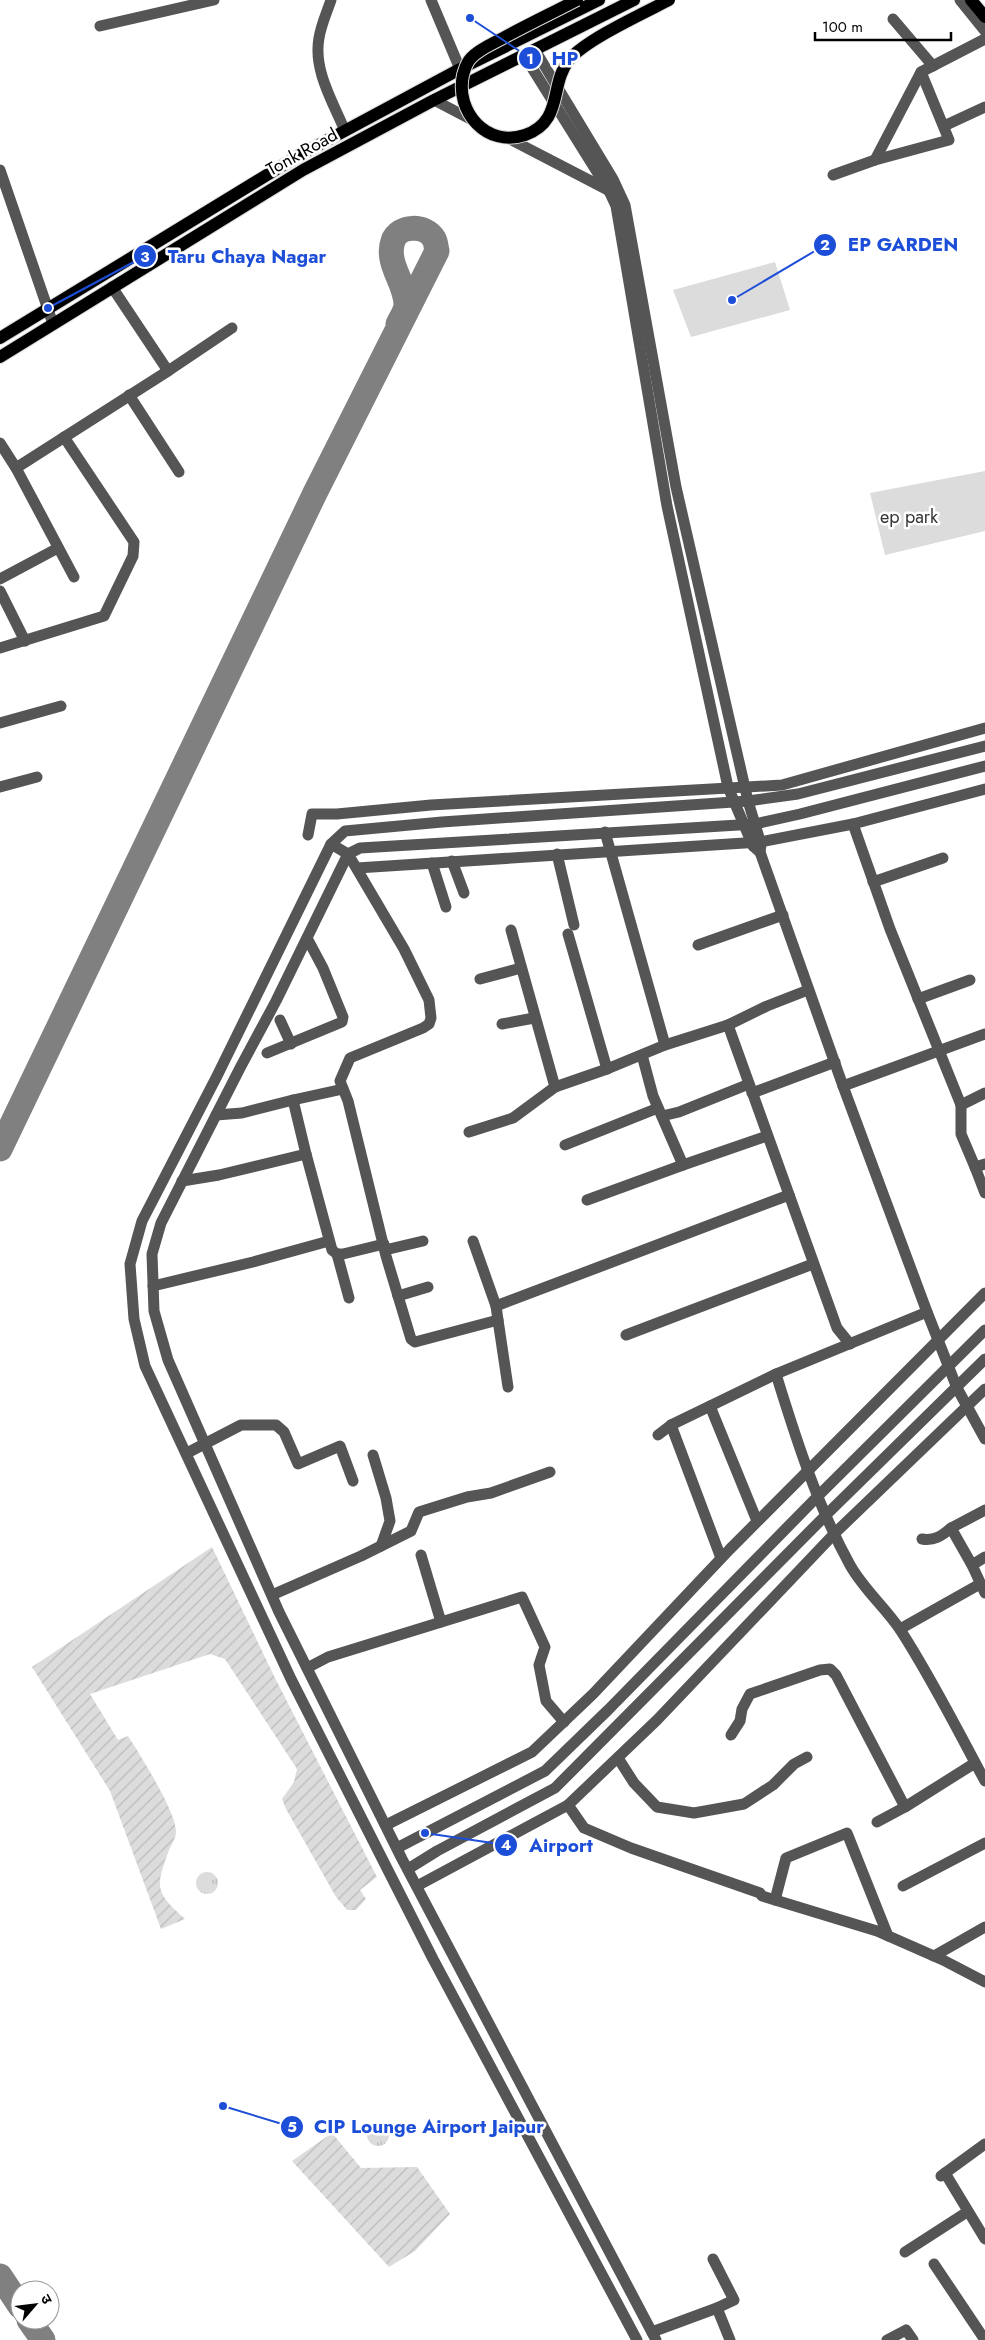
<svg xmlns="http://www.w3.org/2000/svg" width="985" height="2340" viewBox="0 0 985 2340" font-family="Jost,'Noto Sans Devanagari',sans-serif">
	<defs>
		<pattern id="grass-tufts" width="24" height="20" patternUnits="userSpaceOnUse" patternTransform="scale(1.25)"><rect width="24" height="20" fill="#dcdcdc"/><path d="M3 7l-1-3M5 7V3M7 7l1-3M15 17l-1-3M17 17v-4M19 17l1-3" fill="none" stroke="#bbb"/></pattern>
		<pattern id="garden-furrows" width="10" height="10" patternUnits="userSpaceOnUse" patternTransform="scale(1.25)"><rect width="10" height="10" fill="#dcdcdc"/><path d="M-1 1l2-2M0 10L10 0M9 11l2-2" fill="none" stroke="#bbb"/></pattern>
	</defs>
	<rect width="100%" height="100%" fill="#fff"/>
	<!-- grass -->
	<g fill="url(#grass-tufts)">
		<circle cx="207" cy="1883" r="11"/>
		<circle cx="378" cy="2135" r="11"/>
	</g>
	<!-- park -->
	<g fill="#dcdcdc">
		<path d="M775,262l15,48 -99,27 -18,-47z"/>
		<path d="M985,471v60l-100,24 -15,-62z"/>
	</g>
	<!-- garden -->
	<g fill="url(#garden-furrows)">
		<path d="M212,1547l63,131 102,199 -17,13 6,9 -10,11h-9l-11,-13 -50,-88 -4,-10 12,-17 3,-13 -72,-110 -15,-5 -120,40 28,46 10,-4c11,17 49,77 48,96 0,5 -4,12 -7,18 -14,38 -14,42 16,69l-24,10 -51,-138 -78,-124z"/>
		<path d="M332,2133l29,35 56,-1 33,47 -35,37 -26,16 -97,-106z"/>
	</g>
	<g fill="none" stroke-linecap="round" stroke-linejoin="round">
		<!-- taxiway -->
		<g stroke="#808080" stroke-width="25">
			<path d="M0,1149l315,-656 122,-242c-1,-3 -1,-9 -3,-12 -8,-15 -36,-14 -41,2 -8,23 14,43 13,65 -1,6 -5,12 -8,18"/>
			<path d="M0,2276l20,30"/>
			<path d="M29,2320l14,20"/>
		</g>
		<defs>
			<g id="major">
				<path d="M971,0l14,17"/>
				<path d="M0,338l298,-182 162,-87 139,-69"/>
				<path d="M0,357l303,-187 131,-70 200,-100"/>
			</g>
		</defs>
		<!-- major casing -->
		<use href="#major" stroke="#dbdbdb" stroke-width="14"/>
		<!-- minor -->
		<g stroke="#555" stroke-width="11">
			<path d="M331,0c-4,12 -10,25 -12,38 -6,32 14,64 26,93"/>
			<path d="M431,0l29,69"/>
			<path d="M960,0l25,31"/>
			<path d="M893,19l40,47"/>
			<path d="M100,26l114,-26"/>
			<path d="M535,50l78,129 12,26 51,282 72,314 13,43 -1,8"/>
			<path d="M524,55l85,136 7,15 51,300 61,281 25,59 7,6 83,234 84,226 30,76 28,51"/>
			<path d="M434,100l40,21"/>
			<path d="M944,126l41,-19"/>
			<path d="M504,136l104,54"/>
			<path d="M875,160l74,-20 -28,-68"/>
			<path d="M0,170l53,154"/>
			<path d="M833,175l42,-15 46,-88 64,-33"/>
			<path d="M112,287l56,84 64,-43"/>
			<path d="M129,395l50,77"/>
			<path d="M0,443l16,25"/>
			<path d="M74,577l-58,-109 152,-97"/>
			<path d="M0,579l58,-31"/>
			<path d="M0,591l25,50"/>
			<path d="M0,648l104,-32 29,-60 1,-14 -70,-105"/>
			<path d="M0,723l61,-17"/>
			<path d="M0,787l37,-10"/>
			<path d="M853,824l37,105 71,176"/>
			<path d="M605,832l60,213 63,-20"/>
			<path d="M308,835l4,-21h25l94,-9 351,-20 203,-57"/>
			<path d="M331,844l17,10 56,95 25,51 2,18 -2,6 -6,4 -73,30 -10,23 8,20 38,155 25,83 4,3 83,-22 -2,-14 -23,-65"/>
			<path d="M557,854l17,71"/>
			<path d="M452,861l12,32"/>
			<path d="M432,863l14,44"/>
			<path d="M357,868l403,-26 93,-18 132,-35"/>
			<path d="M873,882l70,-24"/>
			<path d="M511,930l44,157"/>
			<path d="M568,934l39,135 58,-24"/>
			<path d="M698,945l85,-30"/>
			<path d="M480,979l41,-11"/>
			<path d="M808,990l-41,16 -39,19 109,303 13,16"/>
			<path d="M918,999l52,-19"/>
			<path d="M280,1020l11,24"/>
			<path d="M502,1024l32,-6"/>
			<path d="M267,1053l75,-31 1,-5 -20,-49 -16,-30"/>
			<path d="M642,1055l11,41 30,69 84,-29"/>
			<path d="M843,1086l142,-52"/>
			<path d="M752,1093l83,-31"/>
			<path d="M985,1093l-24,12v29l14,33 10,-3"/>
			<path d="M293,1100l50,-11"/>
			<path d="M662,1116l17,-4 70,-28"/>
			<path d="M469,1132l44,-14 42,-31 52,-18"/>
			<path d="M565,1145l93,-37"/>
			<path d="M306,1154l26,96 5,4h6l41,-10"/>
			<path d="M975,1167l10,26"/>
			<path d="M182,1181l37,-6 87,-21 -13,-54 -51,13 -26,2"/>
			<path d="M587,1200l96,-35"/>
			<path d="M385,1250l38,-9"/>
			<path d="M337,1254l12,44"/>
			<path d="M153,1286l100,-24 76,-21"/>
			<path d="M398,1296l30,-9"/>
			<path d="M496,1306l293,-111"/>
			<path d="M498,1320l10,67"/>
			<path d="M626,1335l187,-71"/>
			<path d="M776,1374c20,65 41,131 74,191 14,25 36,43 51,66 31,48 57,100 84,150"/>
			<path d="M710,1406l47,115"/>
			<path d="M671,1425l50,133"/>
			<path d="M658,1435l13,-10 105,-51 151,-62"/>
			<path d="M187,1453l54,-28h35l8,7 14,32 42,-18 13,35"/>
			<path d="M373,1455l13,43 4,23 -9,25"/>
			<path d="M922,1539c12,2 20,-3 29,-11"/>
			<path d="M421,1555l20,67"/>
			<path d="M985,1557l-13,8 13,28"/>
			<path d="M972,1565l-21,-37 34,-18"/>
			<path d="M272,1595l89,-39 50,-25 8,-19 48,-15 24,-4 59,-21"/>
			<path d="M900,1629l80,-45"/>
			<path d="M307,1668l21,-11 194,-60 23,50 -6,18 7,36 18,21"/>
			<path d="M731,1735l9,-14 2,-12 8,-15 70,-24 10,-1 6,6 69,132 70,-44"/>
			<path d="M618,1758l16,25 23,24 37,6 50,-9 29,-19 21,-21 13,-7"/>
			<path d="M568,1805l16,23 47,20 129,45 2,3 115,35 66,29 42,22"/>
			<path d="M877,1822l28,-15"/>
			<path d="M386,1825l146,-73 61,-58 137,-145 255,-256"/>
			<path d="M397,1848l148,-77 63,-61 210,-214 167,-166"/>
			<path d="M408,1869l29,-18 118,-63 271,-273 159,-156"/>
			<path d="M417,1886l151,-81 89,-85 178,-187 150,-144"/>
			<path d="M903,1886l82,-43"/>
			<path d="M775,1900l11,-42 61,-25 41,103"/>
			<path d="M934,1956l51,-29"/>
			<path d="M945,2173l40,66"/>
			<path d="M941,2176l44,-32"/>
			<path d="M905,2252l62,-40"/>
			<path d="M713,2259l21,41 -17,8"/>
			<path d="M934,2264l51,76"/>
			<path d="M652,2332l65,-24 13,32"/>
			<path d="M637,2340l-204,-381 -142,-280 -146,-313 -11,-47 -4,-55 12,-43 75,-145 114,-232 14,-13 97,-9 306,-21 50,-7 187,-48"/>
			<path d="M656,2340l-254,-481 -123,-247 -111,-252 -14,-49 -2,-57 9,-31 79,-155 36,-67 72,-147 12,-6 395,-24 45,-10 185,-48"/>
			<path d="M887,2340l19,-10 7,10"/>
		</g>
		<!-- major -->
		<use href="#major" stroke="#000" stroke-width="12"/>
		<defs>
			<path id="major-bridge" d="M577,0c-25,13 -50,25 -74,38 -11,6 -24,11 -32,20 -5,5 -6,11 -8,17 -8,37 24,73 62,60 39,-14 24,-50 44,-75 16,-20 75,-47 100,-60"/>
		</defs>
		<!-- major-bridge casing -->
		<use href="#major-bridge" stroke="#dbdbdb" stroke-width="14" stroke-linecap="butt"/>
		<!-- major-bridge -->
		<use href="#major-bridge" stroke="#000" stroke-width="12"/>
	</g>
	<g text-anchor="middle" stroke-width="5" stroke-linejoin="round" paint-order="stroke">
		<!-- street labels -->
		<g font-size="18" fill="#000" stroke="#fff">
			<text transform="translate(302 152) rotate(-29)" y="6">Tonk Road</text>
		</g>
		<!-- park labels -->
		<g font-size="18" fill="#333" stroke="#fff">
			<text x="909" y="523">ep park</text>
		</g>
	</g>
	<!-- callouts -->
	<path fill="none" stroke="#1d4ed8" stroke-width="2" d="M470 18L530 58M732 300L825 245M48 308L145 256M425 1833L506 1845M223 2106L292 2127"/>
	<g fill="#1d4ed8" stroke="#fff" stroke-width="2">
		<circle cx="470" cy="18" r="5"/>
		<circle cx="732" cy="300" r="5"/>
		<circle cx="48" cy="308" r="5"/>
		<circle cx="425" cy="1833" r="5"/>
		<circle cx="223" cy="2106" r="5"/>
		<circle cx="530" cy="58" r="12"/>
		<circle cx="825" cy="245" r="12"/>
		<circle cx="145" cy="256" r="12"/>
		<circle cx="506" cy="1845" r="12"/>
		<circle cx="292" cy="2127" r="12"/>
	</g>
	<g font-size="15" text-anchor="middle" font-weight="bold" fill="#fff">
		<text x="530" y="64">1</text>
		<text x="825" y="250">2</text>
		<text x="145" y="262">3</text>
		<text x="506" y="1850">4</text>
		<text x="292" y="2132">5</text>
	</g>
	<g font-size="19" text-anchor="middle" font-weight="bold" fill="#1d4ed8" stroke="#fff" stroke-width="5" stroke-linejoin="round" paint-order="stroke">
		<text x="565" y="65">HP</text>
		<text x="903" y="251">EP GARDEN</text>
		<text x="247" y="263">Taru Chaya Nagar</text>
		<text x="561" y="1852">Airport</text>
		<text x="429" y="2133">CIP Lounge Airport Jaipur</text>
	</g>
	<!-- north arrow -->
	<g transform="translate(35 2305) rotate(62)"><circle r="24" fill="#ffffff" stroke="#999999"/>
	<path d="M0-4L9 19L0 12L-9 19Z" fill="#000000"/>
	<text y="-8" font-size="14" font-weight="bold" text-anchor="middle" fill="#000000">उ</text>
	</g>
	<!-- scale -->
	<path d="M815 32v8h136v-8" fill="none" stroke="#000000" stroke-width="2.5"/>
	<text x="822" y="32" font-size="15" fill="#000000" stroke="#ffffff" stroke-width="4" paint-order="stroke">100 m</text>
</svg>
